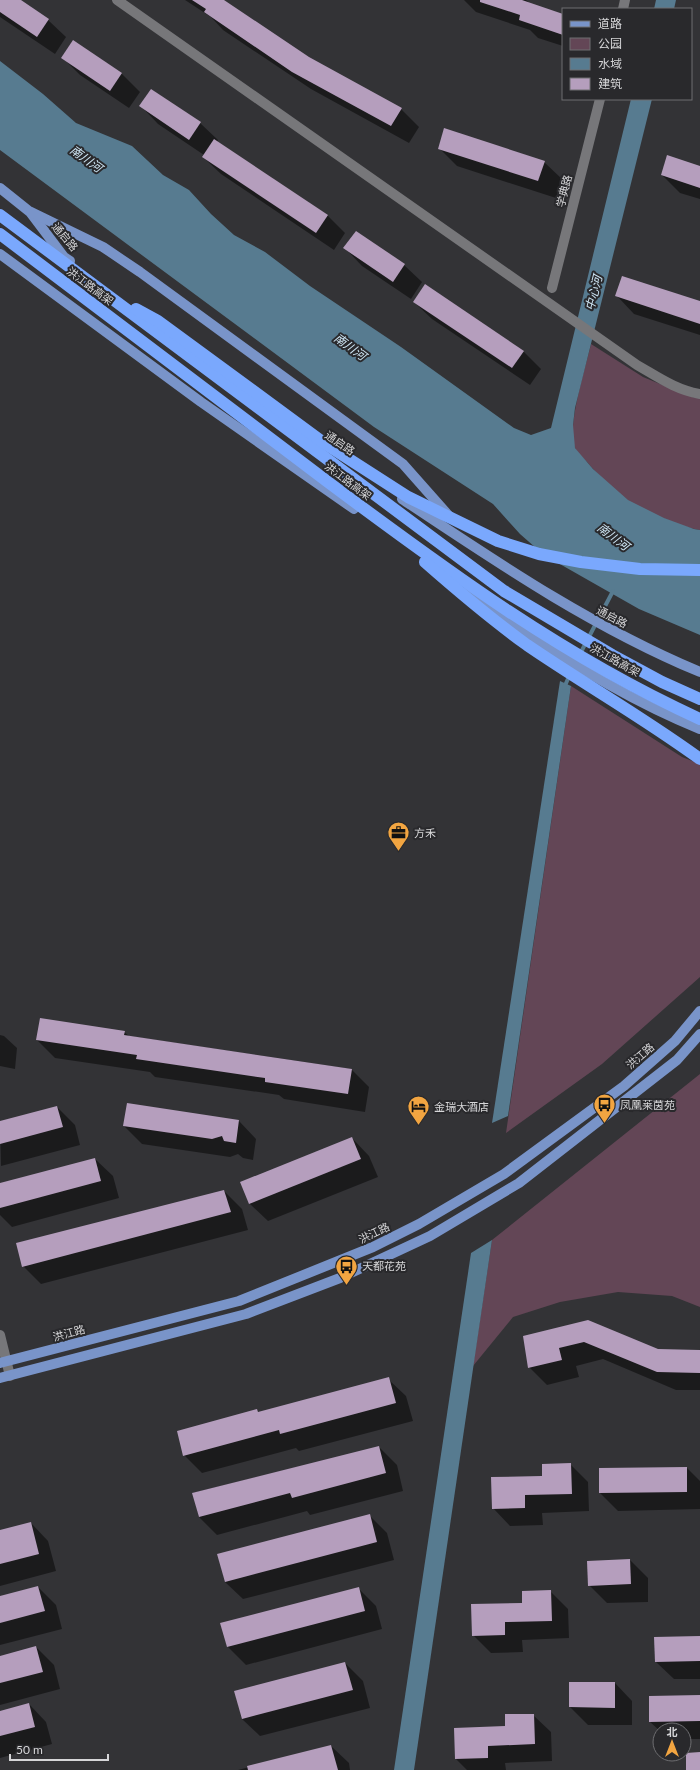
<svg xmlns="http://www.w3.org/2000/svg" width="700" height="1770" viewBox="0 0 700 1770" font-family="Lato,'Noto Sans SC',sans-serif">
	<rect width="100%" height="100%" fill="#333336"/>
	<!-- green -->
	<g fill="#634656">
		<path d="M591,344l52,33 49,20 8,1v132c-16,-2 -59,-20 -73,-30 -14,-11 -29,-25 -40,-38 -4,-4 -10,-9 -12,-14 -9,-19 11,-82 16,-104z"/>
		<path d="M571,686l111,71 18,7v213l-98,87 -96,69z"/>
		<path d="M700,1074v233l-28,-11 -54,-4 -58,10 -47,15 -40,49 19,-126z"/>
	</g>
	<!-- water -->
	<g fill="#577b90">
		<path d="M656,0h20l-2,9h-20z"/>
		<path d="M0,61l43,33 33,29 56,23 31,29 26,15 22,24 23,21 31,17 45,34 91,61 113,81 17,7 20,-7 80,-329h21l-77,309 -2,17 2,23 18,21 35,31 36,18 30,11 6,1v105l-61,-26 -95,-54 -24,-21 -27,-30 -119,-77 -374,-277z"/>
		<path d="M560,681l11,5 -63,430 -16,7z"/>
		<path d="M492,1240l-78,530h-20l77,-517z"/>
	</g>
	<!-- shadow -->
	<g fill="#0007">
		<path d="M0,0h19l29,20 18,17 -11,17 -55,-37z"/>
		<path d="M185,0h38l86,58 92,51 18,18 -10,16 -98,-54 -88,-59 -12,-13z"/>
		<path d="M464,0h62l4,4 33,11v31l-25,-8 -8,-8 -54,-18z"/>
		<path d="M73,41l49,33 18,18 -11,16 -49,-33 -18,-18z"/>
		<path d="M141,106l59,17 18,17 -1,2 111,74 17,17 -11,17 -113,-76 -18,-17 1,-2 -46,-31z"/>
		<path d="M439,148l105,14 18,17 -6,19 -99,-32z"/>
		<path d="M700,167v32l-20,-6 -18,-18z"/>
		<path d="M345,248l59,17 18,17 -11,17 -49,-33z"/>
		<path d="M617,296l83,6v33l-66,-21z"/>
		<path d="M414,302l109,49 18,18 -11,16 -98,-66z"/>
		<path d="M124,1032l5,4 222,33 18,18 -4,25 -81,-13 -5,-4 -124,-18 -5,-5 -95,-14 -18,-18z"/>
		<path d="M0,1035l4,1 13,12 -2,21 -15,-3z"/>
		<path d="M57,1107l18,18 5,20 -79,21 -1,-44z"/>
		<path d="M239,1121l17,18 -3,21 -10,-2 -5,-4 -8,3 -88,-13 -18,-18z"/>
		<path d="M352,1138l17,18 9,21 -110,44 -18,-17 -8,-21z"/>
		<path d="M95,1159l18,17 6,22 -107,29 -12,-12v-31z"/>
		<path d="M224,1191l18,18 6,21 -207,54 -18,-18z"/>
		<path d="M588,1321l70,29 42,1v39h-24l-73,-31 -27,7 3,11 -32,8 -18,-18z"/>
		<path d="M388,1379l18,17 7,25 -114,30 -3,-3 -94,25 -18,-18 73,-45 2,3z"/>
		<path d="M379,1447l18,18 6,26 -93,24 -3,-4 -90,24 -18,-18 -6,-24z"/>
		<path d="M570,1464l18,18 1,29 -47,2 1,12 -33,1 -17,-18 50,-31z"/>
		<path d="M687,1468l13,13v28l-82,2 -18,-18z"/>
		<path d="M369,1515l18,18 7,27 -151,39 -18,-17z"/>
		<path d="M31,1523l17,18 8,30 -56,15v-54z"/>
		<path d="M630,1560l18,18v24l-41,1 -18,-18z"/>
		<path d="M38,1587l18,18 6,24 -62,16v-48z"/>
		<path d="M358,1588l18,18 6,23 -136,36 -18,-18 -6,-23z"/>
		<path d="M550,1591l18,18 1,29 -47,2 1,12 -32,1 -18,-18 50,-31z"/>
		<path d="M700,1637v42h-26l-18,-17z"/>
		<path d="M36,1647l18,18 6,24 -60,16v-48z"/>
		<path d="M345,1663l18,18 7,27 -110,28 -18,-17z"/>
		<path d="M615,1683l17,18v24h-44l-18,-18z"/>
		<path d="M700,1696v43h-16v-9l-24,1 -10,-9z"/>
		<path d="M29,1704l17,18 6,22 -52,14v-46z"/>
		<path d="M533,1715l18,17 1,29 -47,2 1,7h-39l-11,-11 50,-32z"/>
		<path d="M331,1746l18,17 1,7h-112z"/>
	</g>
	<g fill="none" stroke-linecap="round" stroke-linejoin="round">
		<!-- stream -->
		<g stroke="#577b90" stroke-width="4">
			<path d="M580,654l33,-63"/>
			<path d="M564,688l6,-14"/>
		</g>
	</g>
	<!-- building -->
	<g fill="#b59ebd">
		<path d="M0,0h21l28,19 -12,18 -37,-25z"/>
		<path d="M192,0h32l85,57 93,51 -11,18 -99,-54 -88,-60 2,-3z"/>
		<path d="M480,0h42l41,14v21l-44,-15 1,-5 -40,-13z"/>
		<path d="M73,40l49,33 -12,18 -49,-33z"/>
		<path d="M151,89l50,33 -12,18 -50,-34z"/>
		<path d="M444,128l101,33 -7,20 -100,-32z"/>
		<path d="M214,139l114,76 -12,18 -114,-76z"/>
		<path d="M667,155l33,11v22l-39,-13z"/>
		<path d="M356,231l49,33 -12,18 -50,-34z"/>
		<path d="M622,276l78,25v23l-85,-28z"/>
		<path d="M425,284l99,67 -12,17 -99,-66z"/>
		<path d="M40,1018l85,13 -1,4 228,34 -4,25 -83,-12v-4l-129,-19 1,-4 -101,-15z"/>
		<path d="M127,1103l112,17 -3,23 -12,-2 -2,-5 -10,3 -89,-13z"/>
		<path d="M57,1106l6,21 -63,17v-23z"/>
		<path d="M352,1137l9,22 -112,45 -9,-22z"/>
		<path d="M95,1158l6,23 -101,27v-25z"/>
		<path d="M224,1190l7,22 -209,55 -6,-24z"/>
		<path d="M588,1320l70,29 42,1v23l-43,-1 -73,-30 -25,6 3,12 -34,8 -5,-32z"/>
		<path d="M389,1377l7,26 -116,31 -1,-4 -96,26 -6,-25 80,-22 1,3z"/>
		<path d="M379,1446l7,27 -94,25 -2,-5 -91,24 -7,-24z"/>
		<path d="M571,1463l1,31 -47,1v13l-33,1 -1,-32 51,-1v-12z"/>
		<path d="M687,1467v25l-88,1v-25z"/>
		<path d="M370,1514l7,28 -152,40 -8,-28z"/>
		<path d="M31,1522l8,32 -39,10v-34z"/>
		<path d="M630,1559l1,25 -43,2 -1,-25z"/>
		<path d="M38,1586l7,25 -45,12v-27z"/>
		<path d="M359,1587l6,24 -138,36 -7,-24z"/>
		<path d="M551,1590l1,31 -47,1v13l-33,1 -1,-32 51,-1v-12z"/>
		<path d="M700,1636v25l-45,1 -1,-25z"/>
		<path d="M36,1646l7,26 -43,11v-27z"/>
		<path d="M345,1662l8,28 -111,29 -8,-28z"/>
		<path d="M569,1682h46v26l-46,-1z"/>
		<path d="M700,1695v26l-51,1v-26z"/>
		<path d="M29,1703l6,24 -35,9v-25z"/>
		<path d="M505,1714h29l1,30 -47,2v12l-33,1 -1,-31 51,-2z"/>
		<path d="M331,1745l7,25h-90l-1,-4z"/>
		<path d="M700,1752v18h-14v-17z"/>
	</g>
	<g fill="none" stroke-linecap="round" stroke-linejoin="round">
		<!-- minor -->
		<g stroke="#77777a" stroke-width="10">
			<path d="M117,0l520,365c21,12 39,25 63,29"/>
			<path d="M623,9l2,-9"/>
			<path d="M552,288l48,-189"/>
			<path d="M0,1335l10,41"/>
		</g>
		<!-- major -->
		<g stroke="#7994c9" stroke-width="10">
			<path d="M0,188l30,24 34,45 6,4"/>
			<path d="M31,212l72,35 37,25 263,192 46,52"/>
			<path d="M0,254l201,148 153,107"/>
			<path d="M402,499c96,64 190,128 298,173"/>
			<path d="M467,591c71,53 151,105 233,138"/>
			<path d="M0,1363l239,-62 134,-54 46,-23 85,-50 120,-88 51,-45 25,-30"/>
			<path d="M0,1378l246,-64 94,-36 90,-42 89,-53 158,-123 23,-26"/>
		</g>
		<!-- highway -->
		<g stroke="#7aa8fd" stroke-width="12">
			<path d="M0,215l504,376 108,64 50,27 38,17"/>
			<path d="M0,234c109,83 218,166 328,248 118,88 237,176 372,237"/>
			<path d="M136,309l22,12 166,122 84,54 90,44 41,13 42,8 59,7 60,1"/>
			<path d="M425,562c33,29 66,57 102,83 57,39 117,73 173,114"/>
		</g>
	</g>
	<!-- icons -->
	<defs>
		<symbol id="office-pin" viewBox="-11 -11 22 30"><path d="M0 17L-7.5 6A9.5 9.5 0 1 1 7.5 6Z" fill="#f2a541" stroke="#29292c"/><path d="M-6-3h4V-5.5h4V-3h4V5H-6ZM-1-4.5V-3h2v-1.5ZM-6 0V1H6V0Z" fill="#111"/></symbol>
		<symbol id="bus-pin" viewBox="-11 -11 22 30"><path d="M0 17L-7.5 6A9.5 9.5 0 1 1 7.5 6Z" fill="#f2a541" stroke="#29292c"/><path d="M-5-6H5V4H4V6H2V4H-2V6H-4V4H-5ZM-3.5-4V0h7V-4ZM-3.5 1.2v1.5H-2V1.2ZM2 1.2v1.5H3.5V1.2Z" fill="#111"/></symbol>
		<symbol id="hotel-pin" viewBox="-11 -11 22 30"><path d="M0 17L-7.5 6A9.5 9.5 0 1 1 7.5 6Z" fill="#f2a541" stroke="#29292c"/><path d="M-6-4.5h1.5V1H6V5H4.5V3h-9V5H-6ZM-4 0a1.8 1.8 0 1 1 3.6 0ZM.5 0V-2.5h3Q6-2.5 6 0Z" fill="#111"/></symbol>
	</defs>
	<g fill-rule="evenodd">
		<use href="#office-pin" x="386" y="820" width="25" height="34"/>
		<use href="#bus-pin" x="592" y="1092" width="25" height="34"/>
		<use href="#hotel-pin" x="406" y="1094" width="25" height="34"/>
		<use href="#bus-pin" x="334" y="1254" width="25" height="34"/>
	</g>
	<g text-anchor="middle" stroke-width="4" stroke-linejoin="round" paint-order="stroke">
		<!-- street labels -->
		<g font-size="11" fill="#d6d6d8" stroke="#29292c">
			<text transform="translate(564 191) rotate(-76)" y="4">学典路</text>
			<text transform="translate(65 237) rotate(50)" y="4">通启路</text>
			<text transform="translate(90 286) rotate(37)" y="4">洪江路高架</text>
			<text transform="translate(340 443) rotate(34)" y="4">通启路</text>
			<text transform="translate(348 481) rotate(37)" y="4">洪江路高架</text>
			<text transform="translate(612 617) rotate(28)" y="4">通启路</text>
			<text transform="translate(615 660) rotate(29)" y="4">洪江路高架</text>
			<text transform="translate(640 1056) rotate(-41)" y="4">洪江路</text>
			<text transform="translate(374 1233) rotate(-26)" y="4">洪江路</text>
			<text transform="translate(69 1333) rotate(-15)" y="4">洪江路</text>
		</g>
		<!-- poi labels -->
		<g font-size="11" fill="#d6d6d8" stroke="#29292c" text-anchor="start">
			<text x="414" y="837">方禾</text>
			<text x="620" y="1109">凤凰莱茵苑</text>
			<text x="434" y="1111">金瑞大酒店</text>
			<text x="362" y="1270">天都花苑</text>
		</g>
		<!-- water labels -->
		<g font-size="12" font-style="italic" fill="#d0e8f7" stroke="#29292c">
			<text transform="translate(86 159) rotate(36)" y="4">南川河</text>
			<text transform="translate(594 293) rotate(-76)" y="4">中心河</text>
			<text transform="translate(350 347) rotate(36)" y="4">南川河</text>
			<text transform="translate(613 537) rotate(37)" y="4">南川河</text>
		</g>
	</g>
	<!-- legend -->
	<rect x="562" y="8" width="130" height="92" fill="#29292c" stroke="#6e6e71"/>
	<rect x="570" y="21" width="20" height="6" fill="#7994c9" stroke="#6e6e71"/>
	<text x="598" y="28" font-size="12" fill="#d6d6d8">道路</text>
	<rect x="570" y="38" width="20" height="12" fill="#634656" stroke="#6e6e71"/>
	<text x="598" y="48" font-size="12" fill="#d6d6d8">公园</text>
	<rect x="570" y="58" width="20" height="12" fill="#577b90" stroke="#6e6e71"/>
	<text x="598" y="68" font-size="12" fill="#d6d6d8">水域</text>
	<rect x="570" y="78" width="20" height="12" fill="#b59ebd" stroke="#6e6e71"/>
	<text x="598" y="88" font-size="12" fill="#d6d6d8">建筑</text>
	<!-- north arrow -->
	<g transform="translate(672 1742)"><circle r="19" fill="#29292c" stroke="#6e6e71"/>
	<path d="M0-3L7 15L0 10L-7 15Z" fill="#f2a541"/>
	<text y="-6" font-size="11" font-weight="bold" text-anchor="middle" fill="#d6d6d8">北</text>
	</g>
	<!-- scale -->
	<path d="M10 1754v6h98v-6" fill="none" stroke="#d6d6d8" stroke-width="2"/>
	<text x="16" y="1754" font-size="12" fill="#d6d6d8" stroke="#29292c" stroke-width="3" paint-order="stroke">50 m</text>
</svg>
